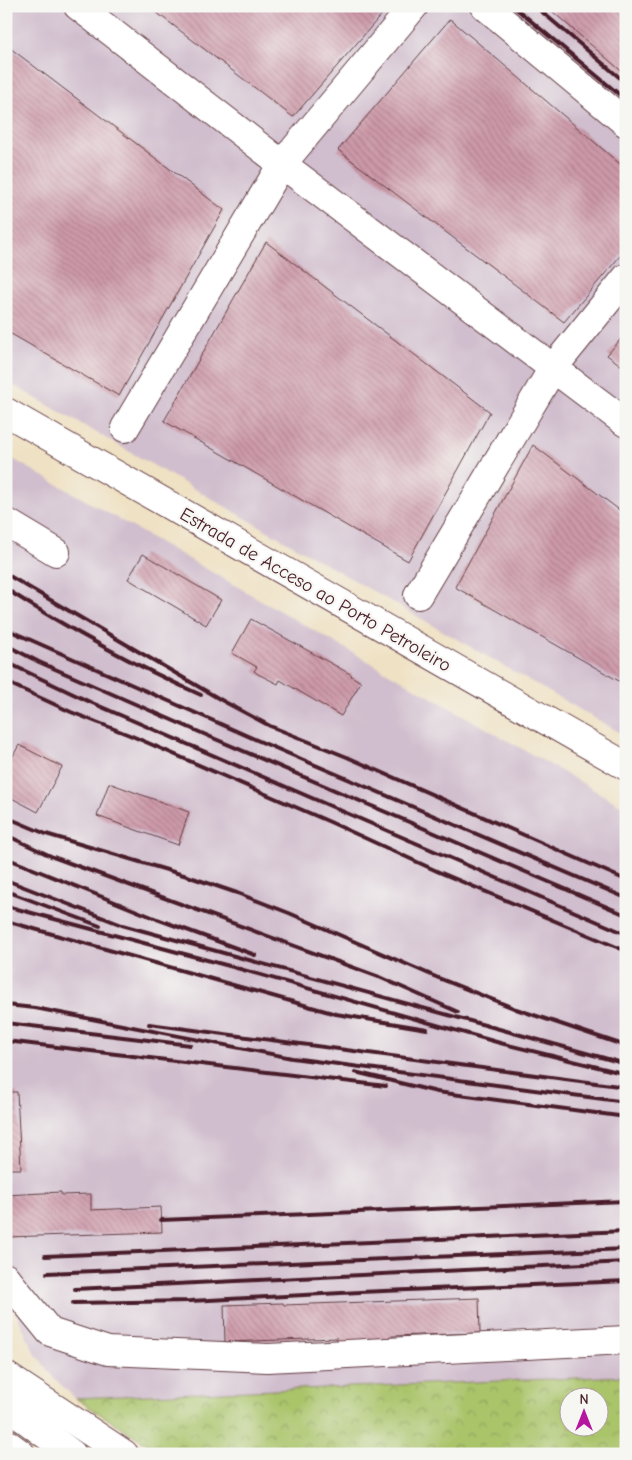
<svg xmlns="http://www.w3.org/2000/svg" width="632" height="1460" viewBox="0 0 632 1460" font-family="'Comic Neue',sans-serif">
	<defs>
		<pattern id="park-crowns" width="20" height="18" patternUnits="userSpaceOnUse" patternTransform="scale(1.25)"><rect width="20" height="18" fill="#aac46b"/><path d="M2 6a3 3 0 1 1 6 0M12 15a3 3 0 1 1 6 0" fill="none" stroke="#8c9f58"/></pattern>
		<pattern id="building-back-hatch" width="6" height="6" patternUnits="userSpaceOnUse" patternTransform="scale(1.25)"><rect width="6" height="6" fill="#ce9aaa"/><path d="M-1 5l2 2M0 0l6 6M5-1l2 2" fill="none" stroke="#a97d8b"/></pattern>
	</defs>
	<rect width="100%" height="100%" fill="#f6f6f2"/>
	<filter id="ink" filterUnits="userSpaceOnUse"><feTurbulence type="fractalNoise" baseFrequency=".02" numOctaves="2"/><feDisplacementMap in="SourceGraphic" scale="10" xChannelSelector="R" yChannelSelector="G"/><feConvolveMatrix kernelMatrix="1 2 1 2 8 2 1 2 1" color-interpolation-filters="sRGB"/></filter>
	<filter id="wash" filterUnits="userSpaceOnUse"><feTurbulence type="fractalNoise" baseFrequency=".0096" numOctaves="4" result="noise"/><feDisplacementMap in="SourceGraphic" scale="20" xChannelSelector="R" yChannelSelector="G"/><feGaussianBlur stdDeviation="1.12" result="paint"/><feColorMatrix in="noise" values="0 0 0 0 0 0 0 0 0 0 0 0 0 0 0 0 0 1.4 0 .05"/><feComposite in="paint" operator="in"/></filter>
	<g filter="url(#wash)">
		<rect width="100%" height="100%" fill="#efe1c3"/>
		<!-- industrial -->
		<g fill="#d0bdcd">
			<path d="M6,6h620v730l-620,-355z"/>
			<path d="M6,455l620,353v568l-551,22 -22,-21 -19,-25 -18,-39 -10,-14z"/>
		</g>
		<!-- park -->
		<path fill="url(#park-crowns)" stroke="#7a724b" fill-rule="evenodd" d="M626,1376v78h-463l-88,-56zM570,1398h30v30h-30z"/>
		<g id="blocks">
			<!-- building -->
			<g fill="url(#building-back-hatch)">
				<path d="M148,6h241l-96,111z"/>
				<path d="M546,6h80v69z"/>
				<path d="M450,19l176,150v80l-62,73 -226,-172z"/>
				<path d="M6,45l218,165 -105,186 -113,-65z"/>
				<path d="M266,242l224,170 -82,149 -244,-140z"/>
				<path d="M626,333v36l-19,-14z"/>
				<path d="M533,445l93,70v170l-171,-98z"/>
				<path d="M143,554l78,46 -15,25 -78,-46z"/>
				<path d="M251,619l101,56 -1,1 10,6 -20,34 -61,-36 -2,4 -20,-10 -4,-3 3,-4 -25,-14z"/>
				<path d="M19,745l43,22 -24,45 -32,-17v-30h2z"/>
				<path d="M109,783l80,29 -11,33 -81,-29z"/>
				<path d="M6,1092h11l4,77h-15z"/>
				<path d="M61,1192v3l30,-1v16l70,-3 1,25 -156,5v-42z"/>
				<path d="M479,1298l1,35 -88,3 1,7 -56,2v-7l-112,4 -1,-37 59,-2 1,2z"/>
			</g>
		</g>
	</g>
	<g filter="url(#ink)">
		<use href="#blocks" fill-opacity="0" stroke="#633c42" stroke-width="1"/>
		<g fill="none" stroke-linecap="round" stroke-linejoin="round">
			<defs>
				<g id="minor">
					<path d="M78,6l204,158 344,259"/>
					<path d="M485,6l141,117"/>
					<path d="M125,428l157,-264 132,-158"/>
					<path d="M6,522l50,30"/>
					<path d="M418,595l135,-227 73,-90"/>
					<path d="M6,1278l44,54 58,19 160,7 358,-18"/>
					<path d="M6,1376l118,78"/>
				</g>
				<g id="major">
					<path d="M6,412l620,354"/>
					<path d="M6,1405l66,49"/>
					<path d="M6,1443l15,11"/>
				</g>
			</defs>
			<!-- minor casing -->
			<use href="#minor" stroke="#633c42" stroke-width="30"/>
			<!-- major casing -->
			<use href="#major" stroke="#633c42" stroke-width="30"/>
			<!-- minor -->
			<use href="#minor" stroke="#fff" stroke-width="28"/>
			<!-- major -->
			<use href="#major" stroke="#fff" stroke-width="28"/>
			<!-- rail -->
			<g stroke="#4a1f2b" stroke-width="4">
				<path d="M513,6l113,94"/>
				<path d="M535,6l91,77"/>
				<path d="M6,574l217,127 47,25 77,31 279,123"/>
				<path d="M6,589c64,41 126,75 195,106"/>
				<path d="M6,629l253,112 367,157"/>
				<path d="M6,645l33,17 174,76 413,177"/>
				<path d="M6,662l84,40 536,232"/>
				<path d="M6,682l65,30 61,24 198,86 109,50 187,79"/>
				<path d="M6,817l40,17 141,42 50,17 52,20 147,64 80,32 110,37"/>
				<path d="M6,835l47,22 326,120 79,35"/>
				<path d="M6,858l151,61 98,36"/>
				<path d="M6,880l116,45 504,139"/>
				<path d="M6,891l94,35"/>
				<path d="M6,906l227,61 267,76 126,31"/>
				<path d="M6,921l330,93 91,15"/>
				<path d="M6,1005l29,3 257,50 334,44"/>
				<path d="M6,1023l184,22"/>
				<path d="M149,1024l477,63"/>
				<path d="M6,1041l380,45"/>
				<path d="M355,1072l82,20 189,25"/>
				<path d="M161,1220l465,-19"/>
				<path d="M45,1256l581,-25"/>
				<path d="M47,1273l579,-24"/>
				<path d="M75,1289l551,-27"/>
				<path d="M73,1303l117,-2 170,-9 266,-11"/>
			</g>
		</g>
	</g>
	<g text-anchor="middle" stroke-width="4.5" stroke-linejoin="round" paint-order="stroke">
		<!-- street labels -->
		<g font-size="19" fill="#4a1f2b" stroke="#f6f6f2">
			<text transform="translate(316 589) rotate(30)" y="7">Estrada de Acceso ao Porto Petroleiro</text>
		</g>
	</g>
	<!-- margin -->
	<rect width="632" height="1460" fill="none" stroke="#f6f6f2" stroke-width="25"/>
	<!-- north arrow -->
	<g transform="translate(584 1412)"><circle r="24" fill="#f6f6f2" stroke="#b1a0a2"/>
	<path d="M0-4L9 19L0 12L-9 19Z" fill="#b5179e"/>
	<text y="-8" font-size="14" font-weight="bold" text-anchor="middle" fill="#4a1f2b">N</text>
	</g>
</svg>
